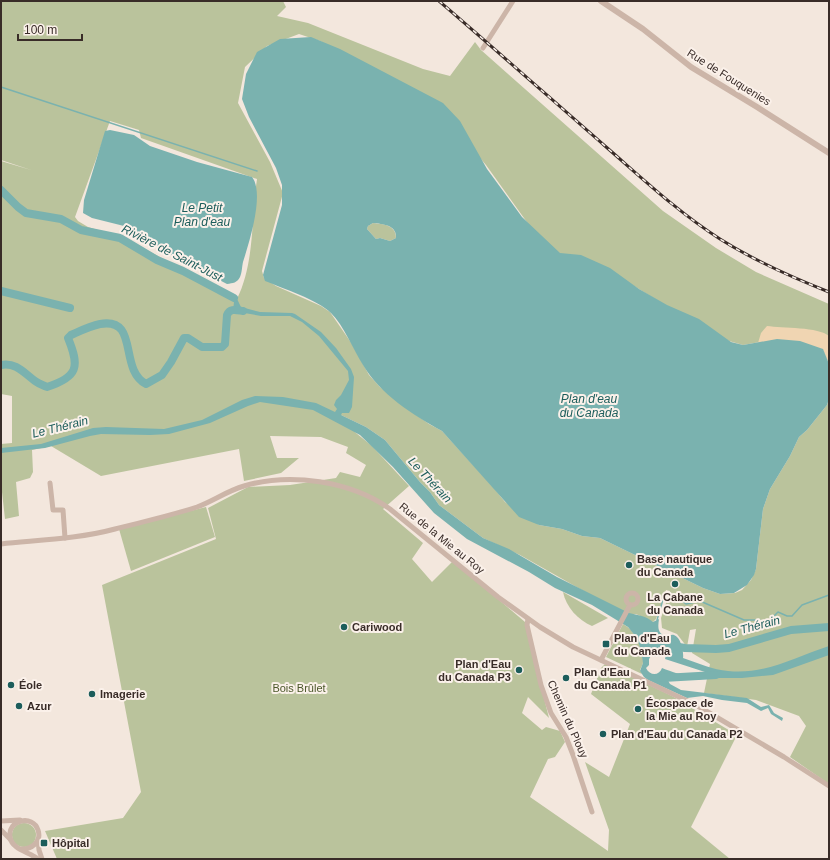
<svg xmlns="http://www.w3.org/2000/svg" width="830" height="860" viewBox="0 0 830 860" font-family="Arial,sans-serif">
	<rect width="100%" height="100%" fill="#f3e7dd"/>
	<!-- green -->
	<g fill="#bac39c" fill-rule="evenodd">
		<path d="M1,1h282l3,6 -9,9 31,7 115,46 27,7 25,-34 6,8 182,161 53,37 40,24 73,32v60l-6,-15 -46,-10 -34,6 -14,-4 -61,-34 -63,-39 -47,-15 -19,-14 -53,-74 -48,-57 -14,-10 -104,-57 -21,-7 -32,12 -22,21 -7,36 32,59 13,31 -21,78 2,7 12,8 45,20 9,6 22,32 17,31 11,12 25,20 24,17 13,7 51,56 12,15 34,23 23,4 20,7 18,2 103,50 17,6 15,-1 7,-3 9,-10 5,-11 7,-60 7,-20 20,-33 9,-19 8,-7 20,-25 2,-6v385l-39,-27 16,-31 -7,-10 -43,-16 -52,-7 6,-29 -18,-11 4,-24 -6,1 -3,17 -10,-13 -15,-6 -1,-10 9,-27 -4,-1 -10,29 -3,3 -17,-8h-7l-33,-16 -76,-43 -37,-17 -44,-33 -9,-13 -10,-10 -35,-42 -19,-13 -25,-12 15,18 16,13 37,40 -26,23 40,34 -11,16 20,23 21,-21 72,61 24,96 -21,-21 -6,16 20,17 4,-3 14,4 5,11 -10,15 -7,2 -18,38 78,54 1,-21 -24,-68 24,15 21,-53 -39,-30 10,-26 4,-4 67,32 65,39 -46,92 39,32h-673l-12,-28 78,-13 18,-26 -39,-207 114,-46 -8,-31 40,-21 42,-2 46,-7 4,-6 20,5 6,-12 -20,-12 2,-6 -27,-10 -51,-1 7,22h22l-18,15 -37,8 -5,-32 -138,27 -50,-30 -19,4 1,22 -3,6 -14,4 3,34 -14,3 -4,-36v-39l11,-1v-47l-11,-2v-233l30,9 -30,-10zM110,121l29,9 2,8 116,41c-6,40 -2,83 -20,120l-90,-49 -19,-11 -40,-12 -10,-6 -3,-4z"/>
		<path d="M373,223c10,1 23,2 23,15l-6,3 -10,-3 -4,1 -9,-10 1,-3z"/>
		<path d="M206,507l9,30 -84,34 -12,-42z"/>
		<path d="M563,592l45,26 -16,8c-14,-6 -26,-19 -29,-34z"/>
		<path d="M623,624c13,7 20,23 20,38 0,3 -2,5 -3,8l2,4 -36,-17z"/>
		<circle cx="24" cy="835" r="12"/>
	</g>
	<!-- sand -->
	<path fill="#f0d5b2" d="M767,326c15,2 52,1 62,10v28l-6,-15 -65,-6 3,-10z"/>
	<!-- water -->
	<g fill="#7ab2af" fill-rule="evenodd">
		<path d="M311,37l29,12 103,54 17,18 27,48 35,48 38,36 21,2 29,13 29,21 28,16 32,14 32,23 12,3 34,-6 23,2 23,8 6,15v35l-2,6 -20,25 -8,7 -9,19 -20,33 -7,20 -7,60 -2,6 -7,10 -13,8 -14,1 -17,-6 -103,-50 -18,-2 -20,-7 -23,-4 -20,-8 -77,-86c-29,-16 -62,-37 -79,-66 -10,-16 -19,-39 -32,-52 -13,-13 -49,-25 -66,-32l-2,-6 19,-70v-20l-6,-17 -27,-51 -7,-18 4,-25 11,-22 23,-13zM373,223c10,1 24,2 23,15l-6,3 -10,-3 -4,1 -9,-10 1,-3z"/>
		<path d="M110,130l24,5 16,11 47,16 55,15c13,16 -3,66 -9,85 -1,4 -1,11 -3,15 -3,6 -7,6 -13,7l-60,-31 -18,-14 -25,-13 -32,-8 -9,-5 1,-13 21,-69z"/>
		<path d="M225,292c12,5 11,4 16,15l19,5 32,1 3,1 26,18 15,16 15,21 3,8 -2,30 -3,6h-7l-1,2 25,12 19,13 35,42 10,10 9,13 44,33 26,11 48,28 72,36c9,2 17,3 24,9l6,-3c-1,7 -2,14 6,17 3,0 7,-2 9,-1 7,2 10,18 9,23 15,5 30,12 45,13 37,4 67,-14 101,-25v9l-56,20 -31,3h-31l-17,2 -11,-2 -12,-4 -4,5 3,5 11,6 66,8 14,9 8,-2 5,8 9,5 -1,3 -11,-7 -3,-6 -7,3 -14,-8 -25,-3 -19,-4 -16,2 -39,-18 -4,-3 -4,-6 3,-8 -2,-13 -4,-12 -9,-11 -36,-22 -37,-17 -26,-16 -62,-33 -33,-26 -41,-46 -33,-32 -47,-25 -53,-8 -12,4 -38,17 -41,11 -19,1 -49,-1 -11,2 -45,12 -44,5v-5l40,-4 52,-16 13,-1 58,2 38,-9 40,-20 13,-4 28,1 33,6 19,9 2,-3 -3,-4 2,-5 5,-5 8,-15 -1,-9 -29,-35 -17,-14 -12,-6h-29l-28,-5 1,-9 -2,-3 -8,-4zM656,649c5,0 8,2 12,6h-2l-1,4 40,13 1,2c-13,6 -31,-1 -44,-6 -3,8 -12,8 -16,0l3,-3v-6l2,-3 9,1v-2l-6,-3z"/>
	</g>
	<g fill="none" stroke-linecap="round" stroke-linejoin="round">
		<!-- stream -->
		<g stroke="#7ab2af" stroke-width="1.5">
			<path d="M1,87l256,84"/>
			<path d="M657,620l7,-24c8,-2 16,3 22,8l14,-3 44,19h15l8,3 11,-11 9,4h5l10,-11 27,-10"/>
		</g>
		<!-- river -->
		<g stroke="#7ab2af" stroke-width="8">
			<path d="M1,190l17,17 8,6 35,6 20,11 39,8 37,22 26,11 51,27"/>
			<path d="M1,291l69,17"/>
			<path d="M1,365c15,-3 23,8 34,16 4,3 8,4 12,6 31,-10 33,-20 21,-49l3,-3c9,-4 19,-9 29,-11 40,-7 18,45 46,60l16,-9 9,-13 13,-24h4l14,9h20l3,-3 2,-29c3,-7 9,-5 16,-4"/>
			<path d="M673,646l12,2 31,1 13,-1 62,-18 38,-3"/>
			<path d="M663,678l53,-3"/>
		</g>
		<!-- minor -->
		<g stroke="#ccb5a8" stroke-width="5">
			<path d="M483,48l30,-47"/>
			<path d="M50,483l3,27h10l2,28"/>
			<path d="M1,544c38,-4 77,-5 114,-15 27,-7 55,-13 82,-22 16,-6 30,-16 47,-21 46,-14 107,-5 146,23l108,88 42,30 33,20 123,58 88,52 45,29"/>
			<circle cx="632" cy="599" r="6"/>
			<path d="M528,619l-1,6 14,60 10,28 15,24 7,18 19,57"/>
			<path d="M601,660l29,-55"/>
			<path d="M1,821l19,-1"/>
			<path d="M1,830l9,9"/>
			<path d="M38,839l1,11 3,9"/>
			<path d="M20,849c11,1 22,-7 18,-19 -5,-16 -31,-10 -28,7 2,13 20,15 28,22"/>
		</g>
		<!-- tertiary -->
		<path stroke="#ccb5a8" stroke-width="6" d="M601,1l42,28 48,38 66,40 72,46"/>
		<defs>
			<path id="rail" d="M439,1c56,48 111,97 166,145 38,33 74,67 115,93 35,22 71,38 109,53"/>
		</defs>
		<!-- rail casing -->
		<use href="#rail" stroke="#392c28" stroke-width="3"/>
		<!-- rail -->
		<use href="#rail" stroke="#fbf1ea" stroke-width="1.5" stroke-dasharray="4.5" stroke-linecap="butt"/>
	</g>
	<!-- markers -->
	<g fill="#1c5d5b" stroke="#fbf1ea" stroke-width="1.5">
		<circle cx="629" cy="565" r="4"/>
		<circle cx="675" cy="584" r="4"/>
		<circle cx="344" cy="627" r="4"/>
		<rect x="602" y="640" width="8" height="8" rx="2"/>
		<circle cx="519" cy="670" r="4"/>
		<circle cx="566" cy="678" r="4"/>
		<circle cx="11" cy="685" r="4"/>
		<circle cx="92" cy="694" r="4"/>
		<circle cx="19" cy="706" r="4"/>
		<circle cx="638" cy="709" r="4"/>
		<circle cx="603" cy="734" r="4"/>
		<rect x="40" y="839" width="8" height="8" rx="2"/>
	</g>
	<g text-anchor="middle" stroke-width="4" stroke-linejoin="round" paint-order="stroke">
		<!-- street labels -->
		<g font-size="11" fill="#392c28" stroke="#fbf1ea">
			<text transform="translate(729 77) rotate(32)" y="4">Rue de Fouquenies</text>
			<text transform="translate(442 538) rotate(39)" y="4">Rue de la Mie au Roy</text>
			<text transform="translate(568 719) rotate(66)" y="4">Chemin du Plouy</text>
		</g>
		<!-- poi labels -->
		<g font-size="11" font-weight="bold" fill="#392c28" stroke="#fbf1ea" text-anchor="start">
			<text x="637" y="563">Base nautique<tspan x="637" dy="13">du Canada</tspan></text>
			<text x="675" y="601" text-anchor="middle">La Cabane<tspan x="675" dy="13">du Canada</tspan></text>
			<text x="352" y="631">Cariwood</text>
			<text x="614" y="642">Plan d'Eau<tspan x="614" dy="13">du Canada</tspan></text>
			<text x="511" y="668" text-anchor="end">Plan d'Eau<tspan x="511" dy="13">du Canada P3</tspan></text>
			<text x="574" y="676">Plan d'Eau<tspan x="574" dy="13">du Canada P1</tspan></text>
			<text x="19" y="689">Éole</text>
			<text x="100" y="698">Imagerie</text>
			<text x="646" y="707">Écospace de<tspan x="646" dy="13">la Mie au Roy</tspan></text>
			<text x="27" y="710">Azur</text>
			<text x="611" y="738">Plan d'Eau du Canada P2</text>
			<text x="52" y="847">Hôpital</text>
		</g>
		<!-- park labels -->
		<g font-size="11" fill="#4c582b" stroke="#fbf1ea">
			<text x="299" y="692">Bois Brûlet</text>
		</g>
		<!-- water labels -->
		<g font-size="12" font-style="italic" fill="#1c5d5b" stroke="#fbf1ea">
			<text x="202" y="212">Le Petit<tspan x="202" dy="14">Plan d'eau</tspan></text>
			<text transform="translate(172 253) rotate(27)" y="4">Rivière de Saint-Just</text>
			<text x="589" y="403">Plan d'eau<tspan x="589" dy="14">du Canada</tspan></text>
			<text transform="translate(60 427) rotate(-14)" y="4">Le Thérain</text>
			<text transform="translate(430 480) rotate(47)" y="4">Le Thérain</text>
			<text transform="translate(752 627) rotate(-15)" y="4">Le Thérain</text>
		</g>
	</g>
	<!-- border -->
	<rect width="830" height="860" fill="none" stroke="#392c28" stroke-width="4"/>
	<!-- scale -->
	<path d="M18 34v6h64v-6" fill="none" stroke="#392c28" stroke-width="2"/>
	<text x="24" y="34" font-size="12" fill="#392c28" stroke="#fbf1ea" stroke-width="3" paint-order="stroke">100 m</text>
</svg>
